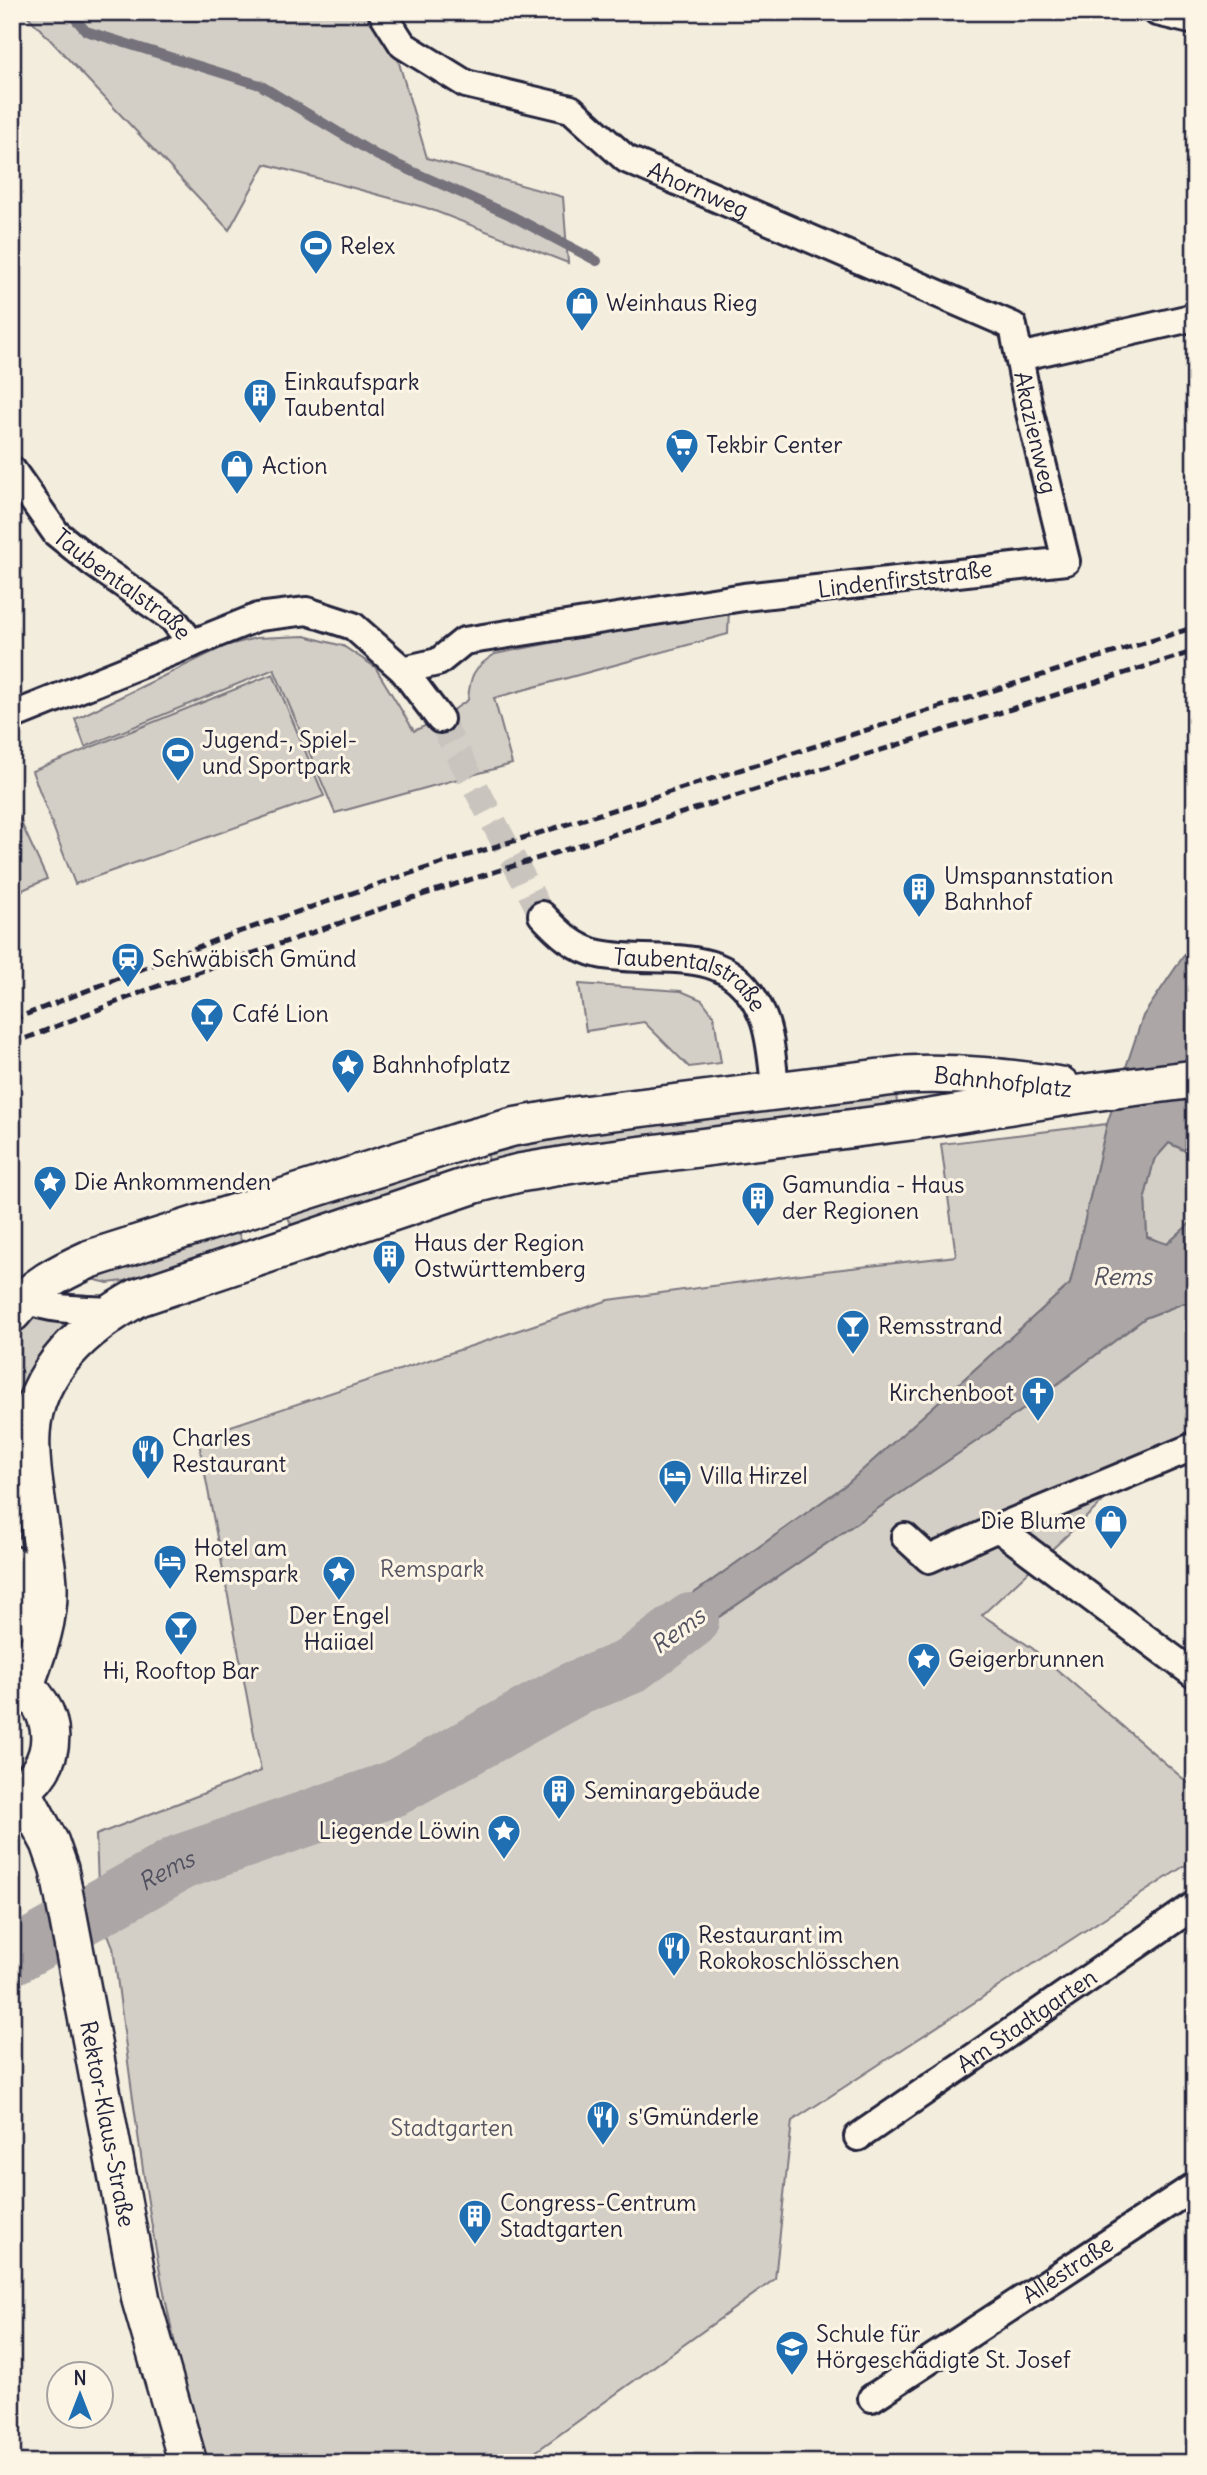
<svg xmlns="http://www.w3.org/2000/svg" width="1207" height="2475" viewBox="0 0 1207 2475" font-family="Delius,sans-serif">
	<rect width="100%" height="100%" fill="#f3edde"/>
	<filter id="ink" filterUnits="userSpaceOnUse"><feTurbulence type="fractalNoise" baseFrequency=".0143" numOctaves="2"/><feDisplacementMap in="SourceGraphic" scale="14" xChannelSelector="R" yChannelSelector="G"/><feConvolveMatrix kernelMatrix="1 2 1 2 8 2 1 2 1" color-interpolation-filters="sRGB"/></filter>
	<g filter="url(#ink)">
		<!-- green -->
		<g fill="#d4cfc6" stroke="#7b7880" stroke-width="2">
			<path d="M24,12h360l43,146 136,39 5,66 -141,-55 -162,-44 -36,66z"/>
			<path d="M729,608l-1,26 -234,64 18,66 -177,49 -61,-144 -189,78 -10,-28 150,-73 31,-8 49,-2 38,10 32,21 39,64 26,-12 28,-19c2,-25 5,-32 27,-46z"/>
			<path d="M273,674l51,122 -249,88 -43,-113z"/>
			<path d="M12,803l35,76 -31,14 -4,-27z"/>
			<path d="M579,984l102,7 21,9 12,16 7,47 -32,4 -45,-45 -58,9z"/>
			<path d="M896,1090l1,16 -323,39 -84,18 -4,-12 85,-19z"/>
			<path d="M1107,1124l-37,160 -223,200 -168,120 -47,28 -2,34 36,-13 365,-249 114,-86 39,-15 11,1v158l-82,30 -131,123 50,33 163,141v70l-403,262 -17,158 -255,184h-313c-53,-167 -71,-343 -94,-516l-14,-36 -3,-76 165,-64 -63,-334 411,-137 199,-27 148,-17 -15,-112z"/>
			<path d="M1169,1143l22,11 4,8v57l-28,25 -20,-7 -2,-40 9,-37z"/>
			<path d="M433,1166l6,16 -146,48 -6,-16z"/>
			<path d="M237,1229l5,14 -110,37 -24,3 -16,-4z"/>
			<path d="M32,1313l46,4 -26,28 -20,215 -8,-1 -12,-56v-162z"/>
		</g>
		<!-- water -->
		<path fill="#aca7a6" stroke="#75727b" stroke-width="2" d="M1195,939v223l-4,-9 -22,-10 -15,17 -9,37 2,40 20,7 28,-25v85l-11,-1 -39,15 -114,86 -365,249 -37,14 3,-35 47,-28 168,-120 223,-200 37,-160 36,-108z"/>
		<g fill="none" stroke-linecap="round" stroke-linejoin="round">
			<!-- stream -->
			<path stroke="#75727b" stroke-width="10" d="M69,12l17,19 174,54 118,71 132,59 87,46"/>
			<!-- river -->
			<path stroke="#aca7a6" stroke-width="56" id="s1" d="M12,1957l169,-95 214,-74 179,-99 55,-22 62,-46"/>
			<!-- street-tunnel -->
			<path stroke="#c9c4bd" stroke-width="26" stroke-dasharray="26 13" stroke-linecap="butt" d="M440,719l102,196"/>
			<defs>
				<g id="street">
					<path id="s2" d="M382,12l21,33 63,39 105,25 55,50 387,167 17,87 36,148 -322,36 -280,44 -26,21 -35,8"/>
					<path d="M1157,12l38,9"/>
					<path d="M1019,357l176,-40"/>
					<path id="s3" d="M12,470l44,63 37,30 80,56 19,25"/>
					<path d="M12,716l246,-99 49,-6 46,15 50,44 37,49"/>
					<path id="s4" d="M542,915c16,17 33,34 57,39 64,13 132,-16 164,63 9,22 9,51 13,74"/>
					<path d="M14,1292c25,20 68,17 100,19"/>
					<path d="M998,1528l197,147"/>
					<path d="M905,1537l24,22 69,-31 197,-82"/>
					<path id="s5" d="M858,2137l337,-232"/>
					<path id="s6" d="M872,2398l323,-212"/>
				</g>
				<g id="secondary">
					<path d="M12,1313c21,-27 47,-40 78,-54l372,-118 51,-14 61,-11 330,-41c53,-3 105,3 157,11"/>
					<path d="M12,1565c3,19 5,36 0,55"/>
					<path d="M12,1678c50,28 51,90 0,118"/>
					<path d="M25,1685c12,-33 24,-63 23,-98 0,-18 -5,-36 -7,-53 -4,-33 -12,-68 -10,-101 3,-63 57,-108 108,-136l336,-113 44,-11 54,-9 338,-43 182,-29 102,-13"/>
					<path id="s7" d="M22,1791l28,52 9,26 82,431 47,163"/>
				</g>
			</defs>
			<!-- street casing -->
			<use href="#street" stroke="#22223b" stroke-width="32"/>
			<!-- secondary casing -->
			<use href="#secondary" stroke="#22223b" stroke-width="42"/>
			<!-- street -->
			<use href="#street" stroke="#fcf5e5" stroke-width="26"/>
			<!-- secondary -->
			<use href="#secondary" stroke="#fcf5e5" stroke-width="37"/>
			<!-- rail -->
			<g stroke="#22223b" stroke-width="5" stroke-dasharray="10 5" stroke-linecap="butt">
				<path d="M12,1020l209,-82 184,-63 790,-248"/>
				<path d="M12,1044l135,-54 265,-92 783,-247"/>
			</g>
		</g>
	</g>
	<!-- icons -->
	<defs>
		<symbol id="stadium-pin" viewBox="-11 -11 22 30"><path d="M0 17L-7.5 6A9.5 9.5 0 1 1 7.5 6Z" fill="#1f6fb2" stroke="#fcf5e5"/><path d="M0-5a6.5 5 0 1 0 0 10a6.5 5 0 1 0 0-10ZM-3.5-1.8h7v3.6h-7Z" fill="#fff"/></symbol>
		<symbol id="shop-pin" viewBox="-11 -11 22 30"><path d="M0 17L-7.5 6A9.5 9.5 0 1 1 7.5 6Z" fill="#1f6fb2" stroke="#fcf5e5"/><path d="M-5-2.5h2.3a2.7 3.5 0 0 1 5.4 0H5L5.5 6h-11ZM-1.5-2.5h3a1.5 2.3 0 0 0-3 0Z" fill="#fff"/></symbol>
		<symbol id="building-pin" viewBox="-11 -11 22 30"><path d="M0 17L-7.5 6A9.5 9.5 0 1 1 7.5 6Z" fill="#1f6fb2" stroke="#fcf5e5"/><path d="M-4-6H4V6H1V3H-1V6H-4ZM-2.5-4.3h1.7v1.8h-1.7ZM.8-4.3h1.7v1.8H.8ZM-2.5-1h1.7V.8h-1.7ZM.8-1h1.7V.8H.8Z" fill="#fff"/></symbol>
		<symbol id="supermarket-pin" viewBox="-11 -11 22 30"><path d="M0 17L-7.5 6A9.5 9.5 0 1 1 7.5 6Z" fill="#1f6fb2" stroke="#fcf5e5"/><path d="M-6-5.5h2.5l.6 2H6L4.5 2H-2.5L-4.4-4H-6ZM-1.5 3.2a1.3 1.3 0 1 0 .1 0ZM3 3.2a1.3 1.3 0 1 0 .1 0Z" fill="#fff"/></symbol>
		<symbol id="station-pin" viewBox="-11 -11 22 30"><path d="M0 17L-7.5 6A9.5 9.5 0 1 1 7.5 6Z" fill="#1f6fb2" stroke="#fcf5e5"/><path d="M-3-6H3Q5-6 5-4V2Q5 4 3 4L4.5 6H3L1.5 4h-3L-3 6H-4.5L-3 4Q-5 4-5 2V-4Q-5-6-3-6ZM-3.5-4v3h7v-3ZM-3.5 1v1.5H-2V1ZM2 1v1.5H3.5V1Z" fill="#fff"/></symbol>
		<symbol id="bar-pin" viewBox="-11 -11 22 30"><path d="M0 17L-7.5 6A9.5 9.5 0 1 1 7.5 6Z" fill="#1f6fb2" stroke="#fcf5e5"/><path d="M-6-5H6L.8 .8V4.5H3.5V6h-7V4.5H-.8V.8Z" fill="#fff"/></symbol>
		<symbol id="sight-pin" viewBox="-11 -11 22 30"><path d="M0 17L-7.5 6A9.5 9.5 0 1 1 7.5 6Z" fill="#1f6fb2" stroke="#fcf5e5"/><path d="M0-6L1.8-2.2L6-1.7L2.9 1.2L3.7 5.4L0 3.3L-3.7 5.4L-2.9 1.2L-6-1.7L-1.8-2.2Z" fill="#fff"/></symbol>
		<symbol id="church-pin" viewBox="-11 -11 22 30"><path d="M0 17L-7.5 6A9.5 9.5 0 1 1 7.5 6Z" fill="#1f6fb2" stroke="#fcf5e5"/><path d="M-1.2-6h2.4v3.5h3.3v2.4h-3.3V6h-2.4V-.1h-3.3v-2.4h3.3Z" fill="#fff"/></symbol>
		<symbol id="restaurant-pin" viewBox="-11 -11 22 30"><path d="M0 17L-7.5 6A9.5 9.5 0 1 1 7.5 6Z" fill="#1f6fb2" stroke="#fcf5e5"/><path d="M-5-6h1v4h1v-4h1v4h1v-4h1v5L-1.5 .5V6h-2V.5L-5-1ZM5-6V6H3V1.5H1.5Q1.5-4 5-6Z" fill="#fff"/></symbol>
		<symbol id="hotel-pin" viewBox="-11 -11 22 30"><path d="M0 17L-7.5 6A9.5 9.5 0 1 1 7.5 6Z" fill="#1f6fb2" stroke="#fcf5e5"/><path d="M-6-4.5h1.5V1H6V5H4.5V3h-9V5H-6ZM-4 0a1.8 1.8 0 1 1 3.6 0ZM.5 0V-2.5h3Q6-2.5 6 0Z" fill="#fff"/></symbol>
		<symbol id="school-pin" viewBox="-11 -11 22 30"><path d="M0 17L-7.5 6A9.5 9.5 0 1 1 7.5 6Z" fill="#1f6fb2" stroke="#fcf5e5"/><path d="M0-5L7-2L0 1L-7-2ZM-4 1L0 2.5L4 1V4Q0 6-4 4Z" fill="#fff"/></symbol>
	</defs>
	<g fill-rule="evenodd">
		<use href="#stadium-pin" x="297" y="227" width="38" height="52"/>
		<use href="#shop-pin" x="563" y="284" width="38" height="52"/>
		<use href="#building-pin" x="241" y="376" width="38" height="52"/>
		<use href="#supermarket-pin" x="663" y="426" width="38" height="52"/>
		<use href="#shop-pin" x="218" y="447" width="38" height="52"/>
		<use href="#stadium-pin" x="159" y="734" width="38" height="52"/>
		<use href="#building-pin" x="900" y="870" width="38" height="52"/>
		<use href="#station-pin" x="109" y="940" width="38" height="52"/>
		<use href="#bar-pin" x="188" y="995" width="38" height="52"/>
		<use href="#sight-pin" x="329" y="1046" width="38" height="52"/>
		<use href="#sight-pin" x="31" y="1163" width="38" height="52"/>
		<use href="#building-pin" x="739" y="1179" width="38" height="52"/>
		<use href="#building-pin" x="370" y="1237" width="38" height="52"/>
		<use href="#bar-pin" x="834" y="1307" width="38" height="52"/>
		<use href="#church-pin" x="1019" y="1374" width="38" height="52"/>
		<use href="#restaurant-pin" x="129" y="1432" width="38" height="52"/>
		<use href="#hotel-pin" x="656" y="1457" width="38" height="52"/>
		<use href="#shop-pin" x="1092" y="1502" width="38" height="52"/>
		<use href="#hotel-pin" x="151" y="1542" width="38" height="52"/>
		<use href="#sight-pin" x="320" y="1553" width="38" height="52"/>
		<use href="#bar-pin" x="162" y="1608" width="38" height="52"/>
		<use href="#sight-pin" x="905" y="1640" width="38" height="52"/>
		<use href="#building-pin" x="540" y="1772" width="38" height="52"/>
		<use href="#sight-pin" x="485" y="1812" width="38" height="52"/>
		<use href="#restaurant-pin" x="655" y="1929" width="38" height="52"/>
		<use href="#restaurant-pin" x="584" y="2098" width="38" height="52"/>
		<use href="#building-pin" x="456" y="2197" width="38" height="52"/>
		<use href="#school-pin" x="773" y="2328" width="38" height="52"/>
	</g>
	<g text-anchor="middle" stroke-width="6" stroke-linejoin="round" paint-order="stroke">
		<!-- street labels -->
		<g font-size="23" fill="#22223b" stroke="#fcf5e5">
			<text dy="8" stroke="none"><textPath href="#s2" startOffset="374">Ahornweg</textPath></text>
			<text dy="8" stroke="none"><textPath href="#s2" startOffset="826">Akazienweg</textPath></text>
			<text transform="translate(905 579) rotate(-7)" y="8">Lindenfirststraße</text>
			<text dy="8" stroke="none"><textPath href="#s3" startOffset="161">Taubentalstraße</textPath></text>
			<text dy="8" stroke="none"><textPath href="#s4" startOffset="168">Taubentalstraße</textPath></text>
			<text transform="translate(1003 1082) rotate(6)" y="8">Bahnhofplatz</text>
			<text dy="8" stroke="none"><textPath href="#s5" startOffset="205">Am Stadtgarten</textPath></text>
			<text dy="8" stroke="none"><textPath href="#s7" startOffset="346">Rektor-Klaus-Straße</textPath></text>
			<text dy="8" stroke="none"><textPath href="#s6" startOffset="234">Alléstraße</textPath></text>
		</g>
		<!-- poi labels -->
		<g font-size="23" fill="#22223b" stroke="#fcf5e5" text-anchor="start">
			<text x="340" y="254">Relex</text>
			<text x="606" y="311">Weinhaus Rieg</text>
			<text x="284" y="390">Einkaufspark<tspan x="284" dy="26">Taubental</tspan></text>
			<text x="706" y="453">Tekbir Center</text>
			<text x="262" y="474">Action</text>
			<text x="202" y="748">Jugend-, Spiel-<tspan x="202" dy="26">und Sportpark</tspan></text>
			<text x="944" y="884">Umspannstation<tspan x="944" dy="26">Bahnhof</tspan></text>
			<text x="152" y="967">Schwäbisch Gmünd</text>
			<text x="232" y="1022">Café Lion</text>
			<text x="372" y="1073">Bahnhofplatz</text>
			<text x="74" y="1190">Die Ankommenden</text>
			<text x="782" y="1193">Gamundia - Haus<tspan x="782" dy="26">der Regionen</tspan></text>
			<text x="414" y="1251">Haus der Region<tspan x="414" dy="26">Ostwürttemberg</tspan></text>
			<text x="878" y="1334">Remsstrand</text>
			<text x="1014" y="1401" text-anchor="end">Kirchenboot</text>
			<text x="172" y="1446">Charles<tspan x="172" dy="26">Restaurant</tspan></text>
			<text x="700" y="1484">Villa Hirzel</text>
			<text x="1086" y="1529" text-anchor="end">Die Blume</text>
			<text x="194" y="1556">Hotel am<tspan x="194" dy="26">Remspark</tspan></text>
			<text x="339" y="1624" text-anchor="middle">Der Engel<tspan x="339" dy="26">Haiiael</tspan></text>
			<text x="948" y="1667">Geigerbrunnen</text>
			<text x="181" y="1679" text-anchor="middle">Hi, Rooftop Bar</text>
			<text x="584" y="1799">Seminargebäude</text>
			<text x="480" y="1839" text-anchor="end">Liegende Löwin</text>
			<text x="698" y="1943">Restaurant im<tspan x="698" dy="26">Rokokoschlösschen</tspan></text>
			<text x="628" y="2125">s'Gmünderle</text>
			<text x="500" y="2211">Congress-Centrum<tspan x="500" dy="26">Stadtgarten</tspan></text>
			<text x="816" y="2342">Schule für<tspan x="816" dy="26">Hörgeschädigte St. Josef</tspan></text>
		</g>
		<!-- park labels -->
		<g font-size="23" fill="#575665" stroke="#fcf5e5">
			<text x="432" y="1577">Remspark</text>
			<text x="452" y="2136">Stadtgarten</text>
		</g>
		<!-- water labels -->
		<g font-size="24" font-style="italic" fill="#525160" stroke="#fcf5e5">
			<text x="1122" y="1285">Rems</text>
			<text transform="translate(678 1631) rotate(-36)" y="8">Rems</text>
			<text dy="8" stroke="none"><textPath href="#s1" startOffset="177">Rems</textPath></text>
		</g>
	</g>
	<!-- margin -->
	<rect width="1207" height="2475" fill="none" stroke="#fcf5e5" stroke-width="42"/>
	<rect x="21" y="21" width="1165" height="2433" fill="none" stroke="#22223b" stroke-width="2.5" filter="url(#ink)"/>
	<!-- north arrow -->
	<g transform="translate(80 2395)"><circle r="33" fill="#fcf5e5" stroke="#a5a1a1" stroke-width="2"/>
	<path d="M0-5L12 26L0 18L-12 26Z" fill="#1f6fb2"/>
	<text y="-10" font-size="19" font-weight="bold" text-anchor="middle" fill="#22223b">N</text>
	</g>
</svg>
